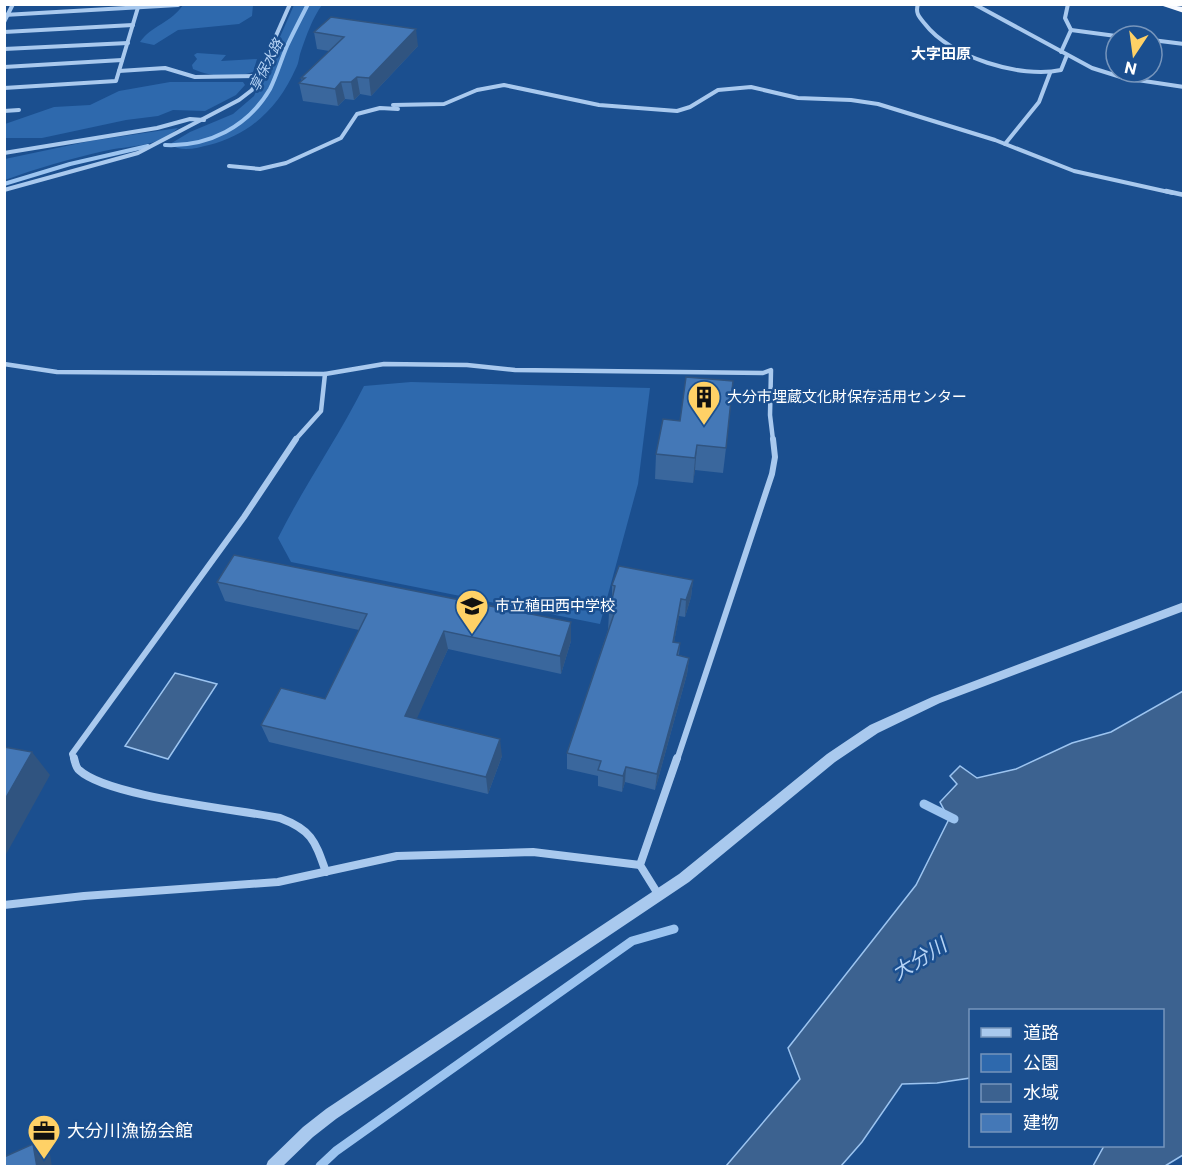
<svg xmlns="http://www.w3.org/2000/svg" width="1188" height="1171" viewBox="0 0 1188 1171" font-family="Commissioner,'Noto Sans JP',sans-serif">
	<rect width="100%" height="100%" fill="#1b4f8f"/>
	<!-- green -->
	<g fill="#2e69ad">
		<path d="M183,5v-1l70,1 -1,11 -13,8 -61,6 -24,15 -14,-3c11,-16 32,-20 43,-37z"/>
		<path d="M294,5h28c-9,12 -16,31 -21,46 -2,5 -2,12 -5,17 -17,39 -46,67 -87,77 -12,3 -28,8 -39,-1l20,-12 43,-18 21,-18z"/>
		<path d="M197,53l29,2 -5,6 36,-2 -4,13c-18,6 -43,5 -60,-3l-1,-4 5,-6 -3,-4z"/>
		<path d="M170,82h73l2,3 -9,10 -31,16 -32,-1 -15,6 -32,4 -84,18h-37v-14l49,-17 36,-2 29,-14z"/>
		<path d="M178,128c-21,20 -47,17 -74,23 -34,8 -67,17 -99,29v-21l85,-18z"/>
		<path d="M411,382l239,6 -12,96 -38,140 -309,-62 -13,-24c26,-52 60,-100 86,-152z"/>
	</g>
	<!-- water -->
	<g fill="#3c6290" stroke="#9cc4f0" stroke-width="1.5">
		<path d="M175,673l42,11 -49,75 -43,-13z"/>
		<path d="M1183,691v464l-18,11h-72l11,-20h58v-136h-192v68l-33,5 -35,1 -40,58 -21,24h-115l74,-87 -12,-31 128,-163 33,-66 -9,-17 17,-18 -7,-8 10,-10 17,12 39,-9 56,-26 39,-11z"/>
	</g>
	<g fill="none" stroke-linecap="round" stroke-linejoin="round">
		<!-- stream-far1 -->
		<g stroke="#9cc4f0" stroke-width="4">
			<path d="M165,145c43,2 83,-18 105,-56 7,-14 11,-29 17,-43 7,-15 14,-28 21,-42"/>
			<path d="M4,184l66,-20 78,-18"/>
		</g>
		<!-- stream -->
		<g stroke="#9cc4f0" stroke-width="9">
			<path d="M924,804l30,15"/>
			<path d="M320,1166l16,-15 296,-210 42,-12"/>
		</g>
		<!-- minor-far3 -->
		<g stroke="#a9c9ee" stroke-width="4">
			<path d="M918,4c-3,9 1,13 7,20 25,33 96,55 136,46l6,-15"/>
			<path d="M974,4l118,64 32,10 60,9"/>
			<path d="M4,15l174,-10"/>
			<path d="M4,22l9,-18"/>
			<path d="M1071,30l45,6"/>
			<path d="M4,32l129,-7"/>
			<path d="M1152,40l32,4"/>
			<path d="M4,49l124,-6"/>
			<path d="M1061,52l10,-22 -6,-12 3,-14"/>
			<path d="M4,67l118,-7"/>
			<path d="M119,71l46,-3 30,9 63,-1"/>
			<path d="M4,88l112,-7 23,-77"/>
			<path d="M393,105l51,-1 33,-14 27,-5 95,20 78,6 13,-4 28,-17 33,-3 47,11 53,2 27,4 117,36 79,31 99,22"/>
			<path d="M4,111l15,-1"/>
			<path d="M1005,144l34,-42 11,-29"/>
			<path d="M4,153l153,-25 33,-9 14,1"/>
			<path d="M229,166l31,3 26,-6 55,-25 16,-24 23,-6 18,1"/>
			<path d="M4,190l134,-37 101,-53 13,-10 38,-86"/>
		</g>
		<!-- minor-far2 -->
		<g stroke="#a9c9ee" stroke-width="4.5">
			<path d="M1166,191l18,4"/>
			<path d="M4,364l53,8 268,2"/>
			<path d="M295,440l26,-29 4,-37 59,-10 83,1 48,5 248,3 8,-3 -1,45 3,25"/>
		</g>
		<!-- minor-far1 -->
		<g stroke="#a9c9ee" stroke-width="6">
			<path d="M74,760l-2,-6 172,-237 52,-78"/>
			<path d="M677,760l95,-286 3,-17 -2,-18"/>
		</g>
		<!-- minor -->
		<g stroke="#a9c9ee" stroke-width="8">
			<path d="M74,758c1,4 2,10 5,12 29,27 157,39 201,48 32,12 35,23 46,54"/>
			<path d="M658,894l-18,-29 37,-107"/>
			<path d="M4,905l80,-9 194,-14 119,-26 136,-4 107,13"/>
		</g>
		<!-- tertiary -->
		<path fill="#a9c9ee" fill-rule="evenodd" d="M1184,602v9l-244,92 -62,30 -43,29 -146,120 -353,237 -23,18 -30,29h-17l2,-5 35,-34 23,-18 353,-235 148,-120 43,-29 62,-28z"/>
		<!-- trunk -->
		<path fill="#f8faff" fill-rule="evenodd" d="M1162,4l22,3v6l-21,-7z"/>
	</g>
	<!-- wall -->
	<g fill="#3a679d">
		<path d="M314,32l104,14 -47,50 -11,-2 -6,6 -9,-1 -7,7 -35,-5 -4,-18 3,-2 -1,-3 28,-27 -12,-2z"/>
		<path d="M663,419l63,29 -3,25 -28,-3 -2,13 -38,-4 1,-25z"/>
		<path d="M693,580l-2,17 -6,20 -6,-1 -5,26 6,1 -1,12 10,3 -2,16 -32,116 -30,-8 -3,10 -24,-6v-10l-31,-7v-16l41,-123 1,-17 3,-14v-14z"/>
		<path d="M217,582l354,59 -10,33 -113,-25 -32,70 86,37 -14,38 -219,-52 -8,-17 64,-26 34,-69 -134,-29z"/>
	</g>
	<!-- shaded-wall -->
	<g fill="#305480">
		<path d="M416,29l2,17 -47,50 -2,-18z"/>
		<path d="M357,77l3,17 -6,6 -3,-18z"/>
		<path d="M341,82l4,17 -7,7 -3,-17z"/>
		<path d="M697,445l-2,25 -2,13 2,-25z"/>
		<path d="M693,580l-2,17 -6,20 1,-17z"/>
		<path d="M681,599l-2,17 -8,42 2,-16z"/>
		<path d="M571,622v19l-10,33 -1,-18z"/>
		<path d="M444,631l4,18 -38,85 -5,-18z"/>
		<path d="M689,658l-2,16 -32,116 2,-16z"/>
		<path d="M500,739l2,17 -14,38 -2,-17z"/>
		<path d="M32,752l18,23 -46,83v-57z"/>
		<path d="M626,767l-1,15 -3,10 1,-16z"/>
		<path d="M33,1144l17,10 2,13h-15z"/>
	</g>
	<!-- building -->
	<g fill="#4478b7" stroke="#305480" stroke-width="1.5">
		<path d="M331,17l85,12 -47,49 -12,-1 -6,5h-10l-6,7 -36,-6 6,-5h-4l43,-41 -30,-5z"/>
		<path d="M686,377l47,4 -7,67 -29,-3 -2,13 -39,-4 7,-35 17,2z"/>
		<path d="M234,555l337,67 -11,34 -116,-25 -39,85 95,23 -14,38 -225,-52 20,-37 44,11 42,-85 -150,-32z"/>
		<path d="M619,566l74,14 -7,20 -5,-1 -8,43 7,1 -3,12 12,3 -32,116 -31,-7 -3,9 -25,-6 3,-9 -34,-8 47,-139 -5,-1 6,-27 -3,-1z"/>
		<path d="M4,747l28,5 -28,49z"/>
		<path d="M33,1144l4,23h-33v-10z"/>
	</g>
	<!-- icons -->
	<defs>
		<symbol id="building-pin" viewBox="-11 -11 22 30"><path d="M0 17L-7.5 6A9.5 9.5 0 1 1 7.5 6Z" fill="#ffd166" stroke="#1b4f8f"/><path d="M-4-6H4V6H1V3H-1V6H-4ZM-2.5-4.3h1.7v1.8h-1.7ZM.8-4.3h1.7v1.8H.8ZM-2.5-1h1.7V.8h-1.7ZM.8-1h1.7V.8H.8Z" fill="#111"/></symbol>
		<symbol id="school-pin" viewBox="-11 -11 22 30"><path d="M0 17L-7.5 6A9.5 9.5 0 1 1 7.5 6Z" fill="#ffd166" stroke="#1b4f8f"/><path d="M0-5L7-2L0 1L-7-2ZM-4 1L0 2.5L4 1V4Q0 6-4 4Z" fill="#111"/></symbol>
		<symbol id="office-pin" viewBox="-11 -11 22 30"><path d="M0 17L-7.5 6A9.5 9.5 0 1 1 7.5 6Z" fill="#ffd166" stroke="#1b4f8f"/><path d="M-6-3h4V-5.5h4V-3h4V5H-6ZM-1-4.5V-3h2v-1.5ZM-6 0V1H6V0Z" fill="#111"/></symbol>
	</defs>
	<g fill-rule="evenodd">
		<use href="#building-pin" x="685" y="378" width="38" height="52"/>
		<use href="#school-pin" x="453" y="587" width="38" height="52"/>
		<use href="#office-pin" x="25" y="1112" width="38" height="52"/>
	</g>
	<g text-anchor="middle" stroke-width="5" stroke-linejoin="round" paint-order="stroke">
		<!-- far-water labels -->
		<g font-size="14" font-style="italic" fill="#b5d3f5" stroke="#1b4f8f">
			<text transform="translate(266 65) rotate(-63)" y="5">享保水路</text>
		</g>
		<!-- far-quarter labels -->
		<g font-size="15" font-weight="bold" fill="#fff" stroke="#1b4f8f">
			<text x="941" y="59">大字田原</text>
		</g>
		<!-- poi labels -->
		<g font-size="15" fill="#fff" stroke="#1b4f8f" text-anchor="start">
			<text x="727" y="402">大分市埋蔵文化財保存活用センター</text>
			<text x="495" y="611">市立稙田西中学校</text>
		</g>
		<!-- near-poi labels -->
		<g font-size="18" fill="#fff" stroke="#1b4f8f" text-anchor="start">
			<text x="67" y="1137">大分川漁協会館</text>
		</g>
		<!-- near-water labels -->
		<g font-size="20" font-style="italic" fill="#b5d3f5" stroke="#1b4f8f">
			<text transform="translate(919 959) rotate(-32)" y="7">大分川</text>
		</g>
	</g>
	<!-- border -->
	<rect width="1188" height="1171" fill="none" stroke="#ffffff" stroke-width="12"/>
	<!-- legend -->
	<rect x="969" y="1009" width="195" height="138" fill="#1b4f8f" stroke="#7695bc" stroke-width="1.5"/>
	<rect x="981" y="1028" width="30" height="9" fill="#a9c9ee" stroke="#7695bc" stroke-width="1.5"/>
	<text x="1023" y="1039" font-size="18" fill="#ffffff">道路</text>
	<rect x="981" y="1054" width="30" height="18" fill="#2e69ad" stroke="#7695bc" stroke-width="1.5"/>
	<text x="1023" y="1069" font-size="18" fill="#ffffff">公園</text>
	<rect x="981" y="1084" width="30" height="18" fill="#3c6290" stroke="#7695bc" stroke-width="1.5"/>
	<text x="1023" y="1099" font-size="18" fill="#ffffff">水域</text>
	<rect x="981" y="1114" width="30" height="18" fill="#4478b7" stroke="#7695bc" stroke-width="1.5"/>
	<text x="1023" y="1129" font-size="18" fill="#ffffff">建物</text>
	<!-- north arrow -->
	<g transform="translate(1134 54) rotate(193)"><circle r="28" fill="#1b4f8f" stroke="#7695bc" stroke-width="1.5"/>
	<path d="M0-4.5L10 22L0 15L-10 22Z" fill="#ffd166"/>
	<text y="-9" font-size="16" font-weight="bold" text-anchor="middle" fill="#ffffff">N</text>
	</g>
</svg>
